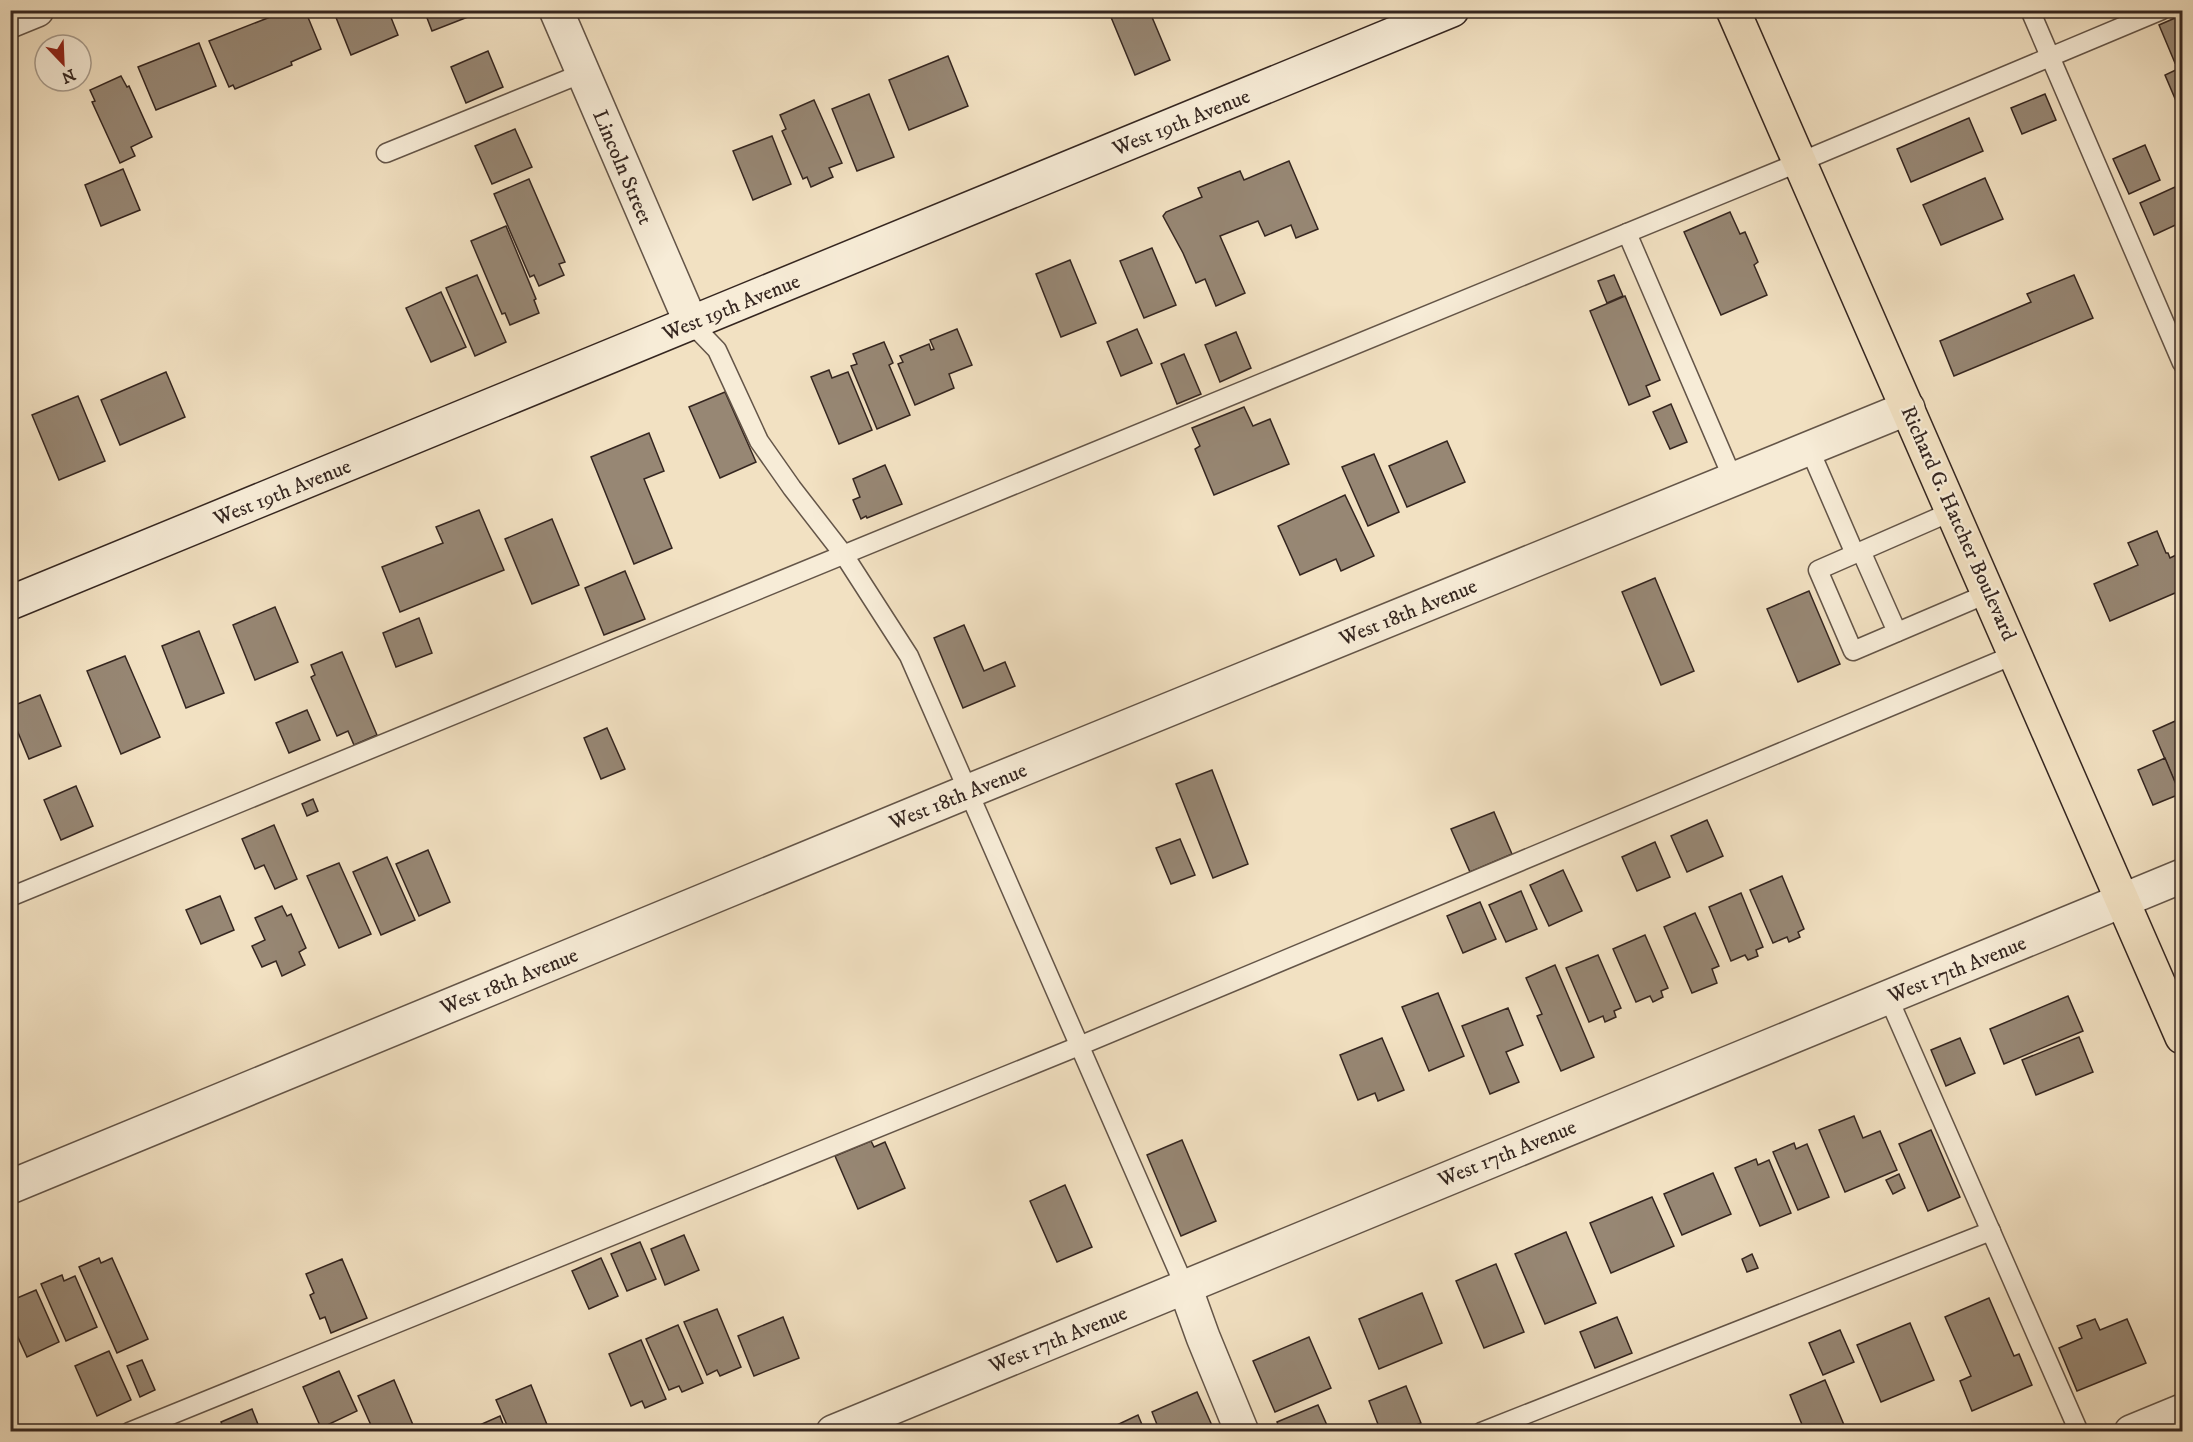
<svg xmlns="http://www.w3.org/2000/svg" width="2193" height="1442" viewBox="0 0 2193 1442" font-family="'IM FELL DW Pica',serif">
	<rect width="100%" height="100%" fill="#f2e1c2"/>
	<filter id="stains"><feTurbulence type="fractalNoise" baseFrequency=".00333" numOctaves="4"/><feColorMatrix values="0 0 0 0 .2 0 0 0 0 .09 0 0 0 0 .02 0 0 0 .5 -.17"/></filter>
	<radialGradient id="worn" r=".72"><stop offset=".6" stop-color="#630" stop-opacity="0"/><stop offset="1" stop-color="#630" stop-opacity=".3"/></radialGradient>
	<!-- building -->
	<g fill="#978774" stroke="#352620" stroke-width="1.5">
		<path d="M288,10h17l16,39 -30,13 1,3 -57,24 -2,-4 -4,2 -20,-46z"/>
		<path d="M333,10h55l10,25 -47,20z"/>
		<path d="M424,10h48l1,5 -41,16z"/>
		<path d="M1108,10h41l21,50 -35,15z"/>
		<path d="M2182,15v45l-7,3 -16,-38z"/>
		<path d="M199,43l17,43 -60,24 -18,-43z"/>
		<path d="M488,51l15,36 -37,16 -15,-36z"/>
		<path d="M948,56l20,50 -59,24 -20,-50z"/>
		<path d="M2182,67v48l-17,-40z"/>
		<path d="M121,76l6,11 2,-1 23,51 -21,10 4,9 -15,7 -28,-61 3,-1 -5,-11z"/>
		<path d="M869,94l25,63 -37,14 -25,-62z"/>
		<path d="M2045,94l11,26 -34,14 -11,-26z"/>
		<path d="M814,100l28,63 -13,5 4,9 -22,10 -4,-10 -4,2 -21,-48 4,-2 -6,-14z"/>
		<path d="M1969,118l14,33 -72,31 -14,-33z"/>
		<path d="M515,129l17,38 -40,17 -17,-38z"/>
		<path d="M772,136l19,48 -38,16 -20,-49z"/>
		<path d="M2145,145l15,35 -31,14 -16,-35z"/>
		<path d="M1289,161l29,68 -22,9 -5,-13 -26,11 -7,-15 -38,15 25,57 -29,13 -11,-27 -9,4 -13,-30 -20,-37 3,-4 36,-15 -4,-9 42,-17 4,9z"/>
		<path d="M123,169l17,41 -39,16 -16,-41z"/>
		<path d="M1985,178l18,41 -62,26 -18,-40z"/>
		<path d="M529,179l36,83 -6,2 5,11 -25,11 -5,-11 -4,2 -36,-83z"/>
		<path d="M2175,187l7,16v19l-28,13 -14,-32z"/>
		<path d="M1730,212l10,22 5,-2 13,30 -4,3 13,30 -46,20 -37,-83z"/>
		<path d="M506,226l30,73 -2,1 5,13 -29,12 -5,-12 -3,1 -31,-73z"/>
		<path d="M1152,248l24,57 -32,13 -24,-57z"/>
		<path d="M1070,260l26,63 -35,14 -25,-63z"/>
		<path d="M477,275l29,67 -31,14 -29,-68z"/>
		<path d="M1614,275l9,21 -16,7 -9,-22z"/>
		<path d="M2074,275l19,43 -139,58 -14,-35 91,-39 -4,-8z"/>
		<path d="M441,292l25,55 -35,15 -25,-54z"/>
		<path d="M1625,296l35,84 -14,6 4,10 -21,9 -39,-94z"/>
		<path d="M957,329l15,36 -23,9 5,14 -39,17 -17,-41 5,-2 -3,-6 29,-12 2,6 3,-1 -4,-9z"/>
		<path d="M1137,329l15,34 -31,13 -14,-34z"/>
		<path d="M1236,332l15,36 -31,14 -15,-37z"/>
		<path d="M884,342l9,21 -4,2 21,50 -33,14 -26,-63 6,-2 -4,-10z"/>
		<path d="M1184,354l17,40 -24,10 -16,-40z"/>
		<path d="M829,370l3,8 16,-6 24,58 -33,14 -28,-67z"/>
		<path d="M166,372l19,45 -65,28 -19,-45z"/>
		<path d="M725,392l31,70 -36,16 -31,-71z"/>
		<path d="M78,396l27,65 -46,19 -27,-65z"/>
		<path d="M1671,404l16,38 -17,7 -17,-37z"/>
		<path d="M1244,407l9,19 17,-7 19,45 -75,31 -19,-46 5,-3 -8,-18z"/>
		<path d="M649,433l15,38 -20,8 28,69 -38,16 -43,-107z"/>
		<path d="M1447,441l18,41 -58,25 -18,-41z"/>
		<path d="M1374,454l25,58 -31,14 -26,-59z"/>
		<path d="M885,465l17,39 -35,14 -1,-2 -5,3 -8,-19 7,-3 -7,-18z"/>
		<path d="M1345,495l29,61 -33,15 -5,-12 -36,16 -22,-49z"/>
		<path d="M479,510l25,60 -104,42 -18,-45 61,-24 -7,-16z"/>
		<path d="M552,519l27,66 -47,19 -27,-65z"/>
		<path d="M2157,531l9,22h2l2,5 6,-3 6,14 -6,2 6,19 -72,31 -16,-37 44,-19 -10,-22z"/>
		<path d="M625,571l20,48 -41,16 -19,-47z"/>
		<path d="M1655,578l39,93 -33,14 -39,-93z"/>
		<path d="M1809,591l31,73 -42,18 -31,-73z"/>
		<path d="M275,607l23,55 -43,18 -22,-55z"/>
		<path d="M419,618l13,35 -36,14 -13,-34z"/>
		<path d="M964,625l20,46 21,-9 10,24 -52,22 -29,-70z"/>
		<path d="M199,631l25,62 -38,15 -24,-62z"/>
		<path d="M342,652l35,83 -23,10 -6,-14 -11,5 -26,-59 4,-2 -4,-10z"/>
		<path d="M125,656l35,81 -39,17 -34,-83z"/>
		<path d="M40,695l21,51 -32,13 -19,-46v-6z"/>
		<path d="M307,710l13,30 -31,13 -13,-30z"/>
		<path d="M2182,718v81l-29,-68z"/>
		<path d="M607,728l18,41 -24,10 -17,-41z"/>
		<path d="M2165,758l15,36 -27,11 -15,-35z"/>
		<path d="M1212,770l36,94 -35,14 -37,-94z"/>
		<path d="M76,786l17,40 -32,14 -17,-40z"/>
		<path d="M313,799l5,12 -11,5 -5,-12z"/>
		<path d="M1494,812l18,42 -42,18 -19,-43z"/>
		<path d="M1707,820l16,36 -36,16 -16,-36z"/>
		<path d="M274,825l23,54 -22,10 -11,-24 -9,4 -13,-30z"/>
		<path d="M1180,839l15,36 -24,9 -15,-36z"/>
		<path d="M1655,842l15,35 -33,14 -15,-34z"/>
		<path d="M428,850l22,52 -31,14 -23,-52z"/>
		<path d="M387,857l28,63 -34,15 -28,-63z"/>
		<path d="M339,863l32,71 -32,14 -32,-72z"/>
		<path d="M1563,870l19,41 -33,15 -19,-41z"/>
		<path d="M1782,876l22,53 -6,3 2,5 -11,5 -2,-5 -14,6 -23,-53z"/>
		<path d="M1521,891l16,38 -31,13 -17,-37z"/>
		<path d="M1741,893l22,54 -7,3 2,6 -10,4 -3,-5 -14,6 -22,-54z"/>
		<path d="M220,896l14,34 -33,14 -15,-34z"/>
		<path d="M1480,902l16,37 -33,14 -16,-37z"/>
		<path d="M282,906l5,10 4,-2 15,34 -7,4 6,13 -23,11 -6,-15 -14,6 -10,-21 13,-6 -10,-22z"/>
		<path d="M1695,913l24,53 -7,3 5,14 -25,10 -28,-66z"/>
		<path d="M1645,935l23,53 -7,3 2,6 -10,5 -3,-6 -14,6 -23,-53z"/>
		<path d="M1598,955l23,53 -7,3 2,6 -11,5 -2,-6 -14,6 -23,-54z"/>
		<path d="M1555,965l39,92 -33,14 -24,-55 5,-2 -16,-36z"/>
		<path d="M1438,993l26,63 -35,15 -27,-64z"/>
		<path d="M2068,996l15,35 -79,33 -14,-35z"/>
		<path d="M1508,1008l15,37 -17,7 13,30 -29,12 -28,-68z"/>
		<path d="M2079,1037l14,35 -57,23 -14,-35z"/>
		<path d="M1382,1038l22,52 -26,11 -3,-8 -17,7 -18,-45z"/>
		<path d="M1960,1038l15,35 -29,13 -15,-36z"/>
		<path d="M1854,1116l9,22 17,-7 17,39 -52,22 -26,-62z"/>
		<path d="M1931,1130l29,67 -32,14 -29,-67z"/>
		<path d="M1182,1140l34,81 -35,15 -34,-81z"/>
		<path d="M871,1141l3,6 11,-5 20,46 -47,21 -23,-53z"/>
		<path d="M1794,1143l2,6 11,-5 22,53 -31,13 -25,-58z"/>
		<path d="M1756,1159l2,6 11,-5 22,53 -31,13 -25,-58z"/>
		<path d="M1713,1173l18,41 -49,21 -18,-41z"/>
		<path d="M1899,1174l6,14 -12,6 -7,-14z"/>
		<path d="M1065,1185l27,62 -35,15 -27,-61z"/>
		<path d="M1652,1197l22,49 -63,27 -21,-50z"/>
		<path d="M1566,1232l30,71 -51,21 -30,-70z"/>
		<path d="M684,1235l15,35 -34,15 -14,-36z"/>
		<path d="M640,1242l16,37 -29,12 -16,-37z"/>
		<path d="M1752,1254l6,14 -11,4 -5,-13z"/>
		<path d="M99,1258l2,5 11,-5 36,81 -31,14 -38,-86z"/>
		<path d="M601,1258l17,38 -29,13 -17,-38z"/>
		<path d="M342,1259l25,59 -36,15 -6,-16 -5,2 -10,-24 4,-2 -8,-19z"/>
		<path d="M1496,1264l28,68 -40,16 -28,-67z"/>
		<path d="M62,1275l2,6 11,-5 22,51 -31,14 -25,-57z"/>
		<path d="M36,1290l23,52 -32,15 -17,-37v-19z"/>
		<path d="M1422,1293l20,50 -63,26 -20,-50z"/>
		<path d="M1989,1298l25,58 5,-2 13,31 -60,26 -12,-30 11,-5 -26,-59z"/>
		<path d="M717,1309l24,58 -21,9 -3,-6 -10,5 -23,-53z"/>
		<path d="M783,1317l16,41 -45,18 -16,-40z"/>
		<path d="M1617,1317l15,36 -37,15 -15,-36z"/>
		<path d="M2095,1319l5,11 27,-11 19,44 -69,28 -18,-43 23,-10 -5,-12z"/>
		<path d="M1910,1323l24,57 -53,22 -24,-57z"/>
		<path d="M678,1325l25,58 -21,9 -3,-6 -10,4 -23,-51z"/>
		<path d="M1840,1330l14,32 -31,13 -14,-32z"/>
		<path d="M1309,1337l22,51 -56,24 -22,-51z"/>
		<path d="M641,1340l25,59 -21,9 -3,-7 -11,5 -22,-52z"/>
		<path d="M109,1351l22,49 -34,16 -22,-50z"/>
		<path d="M142,1360l13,30 -15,7 -13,-31z"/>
		<path d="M339,1371l18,40 -36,17 -18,-41z"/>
		<path d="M394,1380l22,52h-42l-16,-36z"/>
		<path d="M1825,1380l22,52h-42l-15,-37z"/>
		<path d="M531,1385l19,47h-40l-14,-32z"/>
		<path d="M1406,1386l15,37 -22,9h-18l-12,-31z"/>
		<path d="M1197,1392l17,38 -54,2 -8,-20z"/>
		<path d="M1318,1405l12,27h-49l-4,-10z"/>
		<path d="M252,1409l9,23h-36l-4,-10z"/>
		<path d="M1138,1415l7,17h-43z"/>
		<path d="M500,1416l6,16h-40v-1z"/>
	</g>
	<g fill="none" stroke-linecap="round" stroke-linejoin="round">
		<defs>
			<g id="lane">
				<path d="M2030,10l152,353"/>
				<path d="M386,153l197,-80"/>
				<path d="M1627,233l106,246"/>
				<path d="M691,323l26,27 42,91 33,47 52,67 65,101 276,631"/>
				<path d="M1809,448l46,106"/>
				<path d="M1953,511l-135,59 35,81 136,-58"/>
				<path d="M1861,551l36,81"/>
				<path d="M10,897l1790,-735 362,-152"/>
				<path d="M1888,997l191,435"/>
				<path d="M129,1432l950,-386 937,-392"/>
				<path d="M1481,1432l510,-201"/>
			</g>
			<g id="street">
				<path d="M556,10l135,313"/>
				<path d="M10,21l27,-11"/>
				<path d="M10,1187l959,-396 939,-383"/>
				<path d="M1185,1287l18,50 39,95"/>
				<path d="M833,1432l1349,-556"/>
				<path d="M2131,1432l51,-21"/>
			</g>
			<path id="secondary" d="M10,603l1442,-593"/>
			<path id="primary" d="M1733,10l449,1027"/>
		</defs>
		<!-- lane casing -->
		<use href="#lane" stroke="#645548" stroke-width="21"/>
		<!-- street casing -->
		<use href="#street" stroke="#645548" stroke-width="36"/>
		<!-- secondary casing -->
		<use href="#secondary" stroke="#352620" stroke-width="36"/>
		<!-- primary casing -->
		<use href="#primary" stroke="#352620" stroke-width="36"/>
		<!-- lane -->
		<use href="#lane" stroke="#f7ecd7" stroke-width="18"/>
		<!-- street -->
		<use href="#street" stroke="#f7ecd7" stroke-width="33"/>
		<!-- secondary -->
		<use href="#secondary" stroke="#f7ecd7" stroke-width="33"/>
		<!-- primary -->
		<use href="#primary" stroke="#f2e1c2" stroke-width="33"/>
	</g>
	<g text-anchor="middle" stroke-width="4.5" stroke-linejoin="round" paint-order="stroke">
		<!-- street labels -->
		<g font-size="21" fill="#352620" stroke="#f7ecd7">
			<text transform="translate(1181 122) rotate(-22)" y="7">West 19th Avenue</text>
			<text transform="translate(623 167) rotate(67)" y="7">Lincoln Street</text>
			<text transform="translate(731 307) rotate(-22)" y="7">West 19th Avenue</text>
			<text transform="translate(282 492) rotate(-22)" y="7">West 19th Avenue</text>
			<text transform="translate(1959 523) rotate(66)" y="7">Richard G. Hatcher Boulevard</text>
			<text transform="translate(1408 612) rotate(-22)" y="7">West 18th Avenue</text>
			<text transform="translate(958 796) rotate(-22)" y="7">West 18th Avenue</text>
			<text transform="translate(1957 969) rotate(-22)" y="7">West 17th Avenue</text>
			<text transform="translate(509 981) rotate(-22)" y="7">West 18th Avenue</text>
			<text transform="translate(1507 1153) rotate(-22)" y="7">West 17th Avenue</text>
			<text transform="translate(1058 1339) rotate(-22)" y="7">West 17th Avenue</text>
		</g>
	</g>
	<!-- margin -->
	<rect width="2193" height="1442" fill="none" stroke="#f2e1c2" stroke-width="36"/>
	<rect x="12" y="12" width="2169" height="1418" fill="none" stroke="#352620" stroke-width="3"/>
	<rect x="18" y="18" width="2157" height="1406" fill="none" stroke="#352620" stroke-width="1.5"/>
	<!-- north arrow -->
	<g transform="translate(63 63) rotate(157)"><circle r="28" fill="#f7ecd7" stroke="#a99d8e" stroke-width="1.5"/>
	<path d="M0-4.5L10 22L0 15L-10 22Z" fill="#8f2418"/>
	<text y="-9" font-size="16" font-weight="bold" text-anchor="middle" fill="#352620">N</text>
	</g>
	<rect width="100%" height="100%" filter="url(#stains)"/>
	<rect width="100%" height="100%" fill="url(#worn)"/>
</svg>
